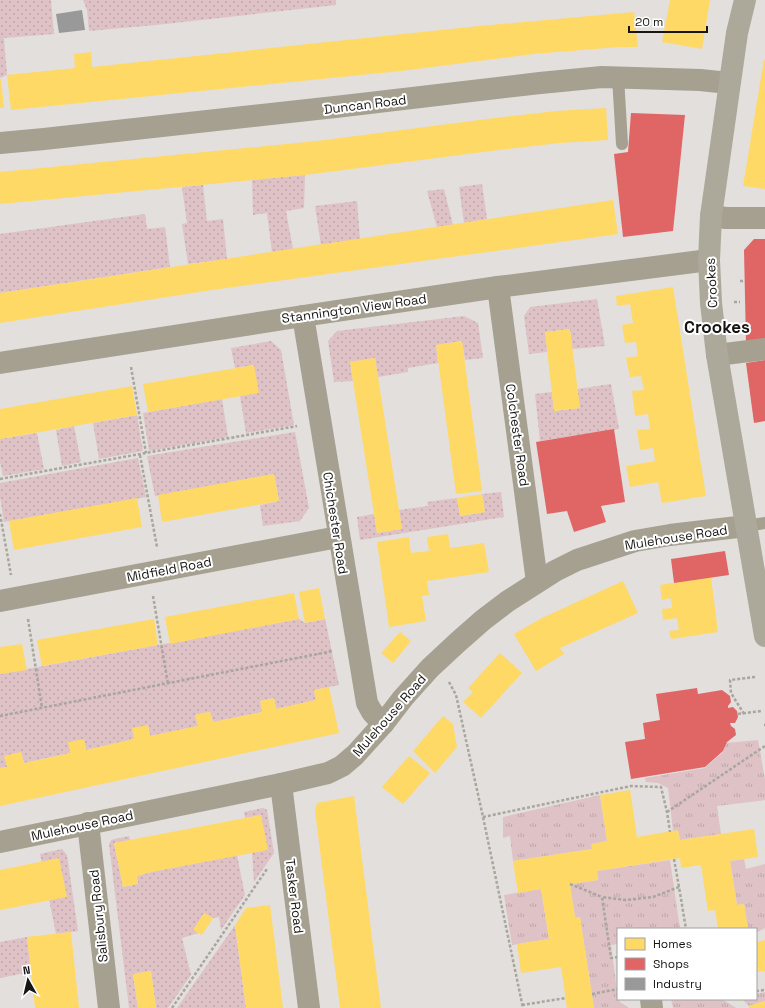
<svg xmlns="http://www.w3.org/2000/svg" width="765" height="1008" viewBox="0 0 765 1008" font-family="'Space Grotesk',sans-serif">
	<defs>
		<pattern id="grass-tufts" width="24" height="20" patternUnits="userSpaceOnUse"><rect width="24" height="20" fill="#dec2c6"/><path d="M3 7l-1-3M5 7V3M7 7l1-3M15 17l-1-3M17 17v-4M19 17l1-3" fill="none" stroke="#bea6a9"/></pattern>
		<pattern id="garden-dots" width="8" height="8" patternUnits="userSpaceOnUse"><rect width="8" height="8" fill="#dec2c6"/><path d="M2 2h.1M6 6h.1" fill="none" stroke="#bea6a9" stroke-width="1.8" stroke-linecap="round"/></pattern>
	</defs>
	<rect width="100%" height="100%" fill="#e2dfdd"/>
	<!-- grass -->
	<g fill="url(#grass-tufts)">
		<path d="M758,740l7,40v20l-48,6 4,28 -41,6 -2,-9h-5l-5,-43 -10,-5 -12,-1 -1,-4 60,-10 18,-16 3,-9z"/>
		<path d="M600,795l7,46 -15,3v5l-79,12 -3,-25 -7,2v-21z"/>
		<path d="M744,859l2,10 19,-5v64l-9,5v-4h-8l-4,-25 -7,1 -7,-44z"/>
		<path d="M670,860l10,69h-62v15l-7,1 7,54 2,3 9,6h-35l-14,-91h-5l-5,-33 28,-4 -1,-9z"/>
		<path d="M541,889l8,50 -37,6 -8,-50z"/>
		<path d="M765,992v9l-16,5 -7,-7h14v-5z"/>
		<path d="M671,999h51l14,9h-63z"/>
	</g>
	<!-- garden -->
	<g fill="url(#garden-dots)">
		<path d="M0,0h51l3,34 -50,4 3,37 -7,3z"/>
		<path d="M83,0h253v5l-180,20 -67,6 -2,-21z"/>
		<path d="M305,175l-1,33 -18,3 7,38 -21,3 -5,-39 -14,2 -1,-35z"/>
		<path d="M482,184l5,35 -23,4 -5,-36z"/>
		<path d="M203,185l4,36 16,-2 4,40 -39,5 -6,-40 5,-1 -5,-36z"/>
		<path d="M444,189l9,36 -16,2 -10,-36z"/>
		<path d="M357,201l3,38 -39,6 -6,-39z"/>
		<path d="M145,214l2,15 18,-2 5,40 -170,26v-59z"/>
		<path d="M597,299l8,47 -33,3 -2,-20 -25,3 2,20 -18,2 -5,-38 6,-9z"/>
		<path d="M464,316l14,7 5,35 -18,2 -3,-19 -26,4 2,18 -30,5v4l-30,5 -3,-19 -25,4 3,19 -19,1 -6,-41 9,-10z"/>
		<path d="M271,341l10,9 13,75 -48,8 -6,-37 14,-31 -19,3 -4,-20z"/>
		<path d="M611,384l8,45 -79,12 -5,-47 17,-2 2,19 25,-3 -2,-19z"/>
		<path d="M222,399l6,38 -79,14 -6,-38z"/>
		<path d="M137,415l6,36 -44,8 -6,-36z"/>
		<path d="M74,426l7,36 -19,4 -6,-36z"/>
		<path d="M295,432l14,76 -9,13 -37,5 -3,-21 19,-4 -5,-27 -119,22 -8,-40z"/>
		<path d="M37,433l7,36 -41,7 -3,-14v-23z"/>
		<path d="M138,458l8,39 -142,25 -4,-25v-14z"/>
		<path d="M501,492l3,25 -144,23 -3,-23 17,-3 3,19 25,-4 -3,-19 29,-4 -1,-4 30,-4 3,18 25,-4 -3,-18z"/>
		<path d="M299,619l6,4 20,-4 14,66 -25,5 2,10 -40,9 -2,-11 -14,3 2,11 -49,10 -3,-10 -15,3 3,11 -48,10 -2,-11 -14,14 -48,11 -2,-11 -14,14 -46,10 -3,-11 -16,4 2,11 -7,1v-94z"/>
		<path d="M263,808l4,2 7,43 -20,29 -2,-30 15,-3 -6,-34 -16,3 -1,-6z"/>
		<path d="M129,836l1,4 -16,3 9,44 15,-3 -1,-8 14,-4 86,-17 8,40 -24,35 -2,-13 -6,1 -9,-5 -10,17 5,3 -17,5 9,37 -23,33h-12l-5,-37 -18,3 5,34h-9l-20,-164 2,-4z"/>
		<path d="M62,849l5,6 11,76 -22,3 -16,-80z"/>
		<path d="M235,925l11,83h-69z"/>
		<path d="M27,937l4,35 -31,6v-36z"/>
	</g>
	<!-- homes -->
	<g fill="#ffd966">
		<path d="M670,0h40l-8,49 -40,-7z"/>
		<path d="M634,12l4,35h-19l-85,7 -133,17 -390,39 -4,-35 68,-7 -1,-14 17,-2 1,15 387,-41z"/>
		<path d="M764,59l1,1v129l-22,-3z"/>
		<path d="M0,79h1l3,29h-4z"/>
		<path d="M606,108l2,32 -49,3 -68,8 -186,24 -305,29v-32l317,-31 170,-22 69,-8z"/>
		<path d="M613,200l5,34 -406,56 -212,33v-30z"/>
		<path d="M673,287l33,209 -44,7 -4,-21 -28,5 -4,-21 29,-5 -2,-13 -13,2 -3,-20 13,-1 -2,-15 -13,2 -3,-25 12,-1 -3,-14 -11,1 -4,-19 12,-2 -2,-14 -11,1 -3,-18 11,-2 -3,-19 -13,2 -1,-10z"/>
		<path d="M570,329l10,79 -26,3 -9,-79z"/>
		<path d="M462,341l20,150 -26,3 -20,-149z"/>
		<path d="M375,358l27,171 -25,4 -27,-171z"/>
		<path d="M254,365l5,28 -111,19 -5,-28z"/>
		<path d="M132,386l5,29 -137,24v-30z"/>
		<path d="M274,474l5,27 -117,21 -4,-27z"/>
		<path d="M482,494l3,18 -25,4 -3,-18z"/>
		<path d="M137,498l5,29 -128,23 -5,-29z"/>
		<path d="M448,534l2,14 34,-5 5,29 -62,9 2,14 -7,1 4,25 -37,6 -12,-85 32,-5 2,16 18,-2 -2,-14z"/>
		<path d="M711,577l7,55 -47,7 -2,-8 10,-1 -2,-12 -14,2 -1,-11 10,-1 -1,-10 -9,2 -2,-15z"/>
		<path d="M623,581l15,32 -78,35 4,6 -28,17 -22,-37 28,-16z"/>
		<path d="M319,588l6,31 -20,4 -6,-31z"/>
		<path d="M294,593l5,26 -129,25 -5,-27z"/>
		<path d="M154,619l4,26 -116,21 -5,-26z"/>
		<path d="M400,632l11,9 -18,22 -12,-10z"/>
		<path d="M22,644l5,26 -27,4v-27z"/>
		<path d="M500,653l22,20 -41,45 -18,-16 10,-10 -5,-4z"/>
		<path d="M329,687l10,46 -339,73v-38l7,-1 -3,-11 17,-4 3,11 6,-1 40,-9 -2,-11 16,-3 2,11 48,-11 -2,-11 16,-3 2,11 48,-10 -3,-11 7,-2 8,-1 3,10 49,-10 -2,-11 14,-3 2,11 40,-9 -2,-10z"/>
		<path d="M443,716l10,8 4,23 -22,26 -22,-22z"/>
		<path d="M409,756l21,17 -27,31 -21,-17z"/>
		<path d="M630,790l7,47 41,-7 2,10 74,-11 4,28 -28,4 7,44 7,-1 4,25h-30l-3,-19 -7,1 -7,-46 -20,3 -1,-10 -83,13 1,9 -28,4 5,33h5l14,91h-27l-6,-41 -40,6 -4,-29 32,-5 -8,-50 -23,4 -5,-32 79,-12 -1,-5 16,-3 -7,-46z"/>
		<path d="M354,796l27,212h-41l-25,-197 2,-8z"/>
		<path d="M261,815l7,35 -117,22 -14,4 1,8 -15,3 -9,-44z"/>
		<path d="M59,858l8,39 -67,13v-40z"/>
		<path d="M270,905l13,103h-37l-11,-83 11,-17z"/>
		<path d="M204,913l9,5 -11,17 -9,-5z"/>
		<path d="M71,932l8,76h-44l-8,-71z"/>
		<path d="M765,940v31l-9,1v-30z"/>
		<path d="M151,971l5,37h-18l-5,-34z"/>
		<path d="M765,1001v7h-16v-2z"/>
	</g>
	<!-- shops -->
	<g fill="#e06666">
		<path d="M631,113l54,2 -12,116 -50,6 -9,-83 14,-2z"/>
		<path d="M754,239h11v101l-19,3 -2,-93z"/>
		<path d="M765,360v61l-11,2 -8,-60z"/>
		<path d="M614,429l11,73 -24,4 5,16 -32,10 -7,-21 -20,3 -11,-72z"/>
		<path d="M725,551l4,24 -55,8 -3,-24z"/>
		<path d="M697,688l1,6 24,-4 8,6 1,6 -3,4v2l5,-1 4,4 1,6 -3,6h-5l1,3 4,3 1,6 -9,7 -4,9 -18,16 -74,12 -6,-37 20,-3 -2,-16 17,-3 -4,-26z"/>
	</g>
	<!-- industry -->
	<path fill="#999" d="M82,10l3,20 -26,3 -3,-19z"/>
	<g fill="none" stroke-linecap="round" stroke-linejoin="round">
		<!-- path -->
		<g stroke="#a9a69c" stroke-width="2.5" stroke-dasharray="3 2" stroke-linecap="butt">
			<path d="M740,281h5"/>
			<path d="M734,302h6"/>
			<path d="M131,367l15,86"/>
			<path d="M140,455l17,92"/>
			<path d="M0,479l297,-53"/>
			<path d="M0,514l11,61"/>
			<path d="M153,596l15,88"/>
			<path d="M28,619l14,89"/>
			<path d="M449,682l7,13 27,122 40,191"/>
			<path d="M738,714l23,-3"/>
			<path d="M744,714l-13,-21 -1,-13 25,-3"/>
			<path d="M0,716l333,-65"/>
			<path d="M764,725h1"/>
			<path d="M667,812l98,-66"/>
			<path d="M483,817l148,-31 30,1 6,25 3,20"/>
			<path d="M674,859l5,28"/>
			<path d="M570,884l32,13"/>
			<path d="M618,957l-7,1 -9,-61 24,3 27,-3 26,-10 7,42"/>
			<path d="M756,991l9,-1"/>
			<path d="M592,994l26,-5"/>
			<path d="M522,1005l44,-7"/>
			<path d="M172,1008l95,-139"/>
		</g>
		<!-- lane -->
		<g stroke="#a5a090" stroke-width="12">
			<path d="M618,77l4,67"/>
			<path d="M746,526l19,-3"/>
		</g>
		<!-- street -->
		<g stroke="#a5a090" stroke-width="22">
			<path d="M0,143l44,-4 300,-33 196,-23 62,-6 98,3 29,3"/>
			<path d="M711,216l15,2h39"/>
			<path d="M498,287l39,295"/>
			<path d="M303,316l64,387 5,9 11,12"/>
			<path d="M717,355l48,-6"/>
			<path d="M0,363l303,-47 195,-29 211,-27"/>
			<path d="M0,601l338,-64"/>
			<path d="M281,784l28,224"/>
			<path d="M88,823l21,185"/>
			<path d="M0,842l281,-58 47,-11 14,-7 13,-11 28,-31 20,-26 27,-30 28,-26 25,-22 25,-19 47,-30 22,-11 58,-19 35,-6 76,-9"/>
			<path d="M651,999l1,9"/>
		</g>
		<!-- secondary -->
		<path stroke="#aca89a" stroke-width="22" d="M745,0l-8,33 -26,183 -2,44 2,43 6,52 48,281"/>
	</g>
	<g text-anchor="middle" stroke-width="4" stroke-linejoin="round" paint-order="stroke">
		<!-- street labels -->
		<g font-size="13" fill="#171513" stroke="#fff">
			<text transform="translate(365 104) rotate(-7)" y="5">Duncan Road</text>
			<text transform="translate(711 283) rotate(-93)" y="5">Crookes</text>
			<text transform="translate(354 308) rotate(-8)" y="5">Stannington View Road</text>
			<text transform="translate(518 435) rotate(82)" y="5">Colchester Road</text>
			<text transform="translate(336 523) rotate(81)" y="5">Chichester Road</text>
			<text transform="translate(676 537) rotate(-9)" y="5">Mulehouse Road</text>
			<text transform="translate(169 569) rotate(-11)" y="5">Midfield Road</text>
			<text transform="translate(389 715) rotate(-49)" y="5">Mulehouse Road</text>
			<text transform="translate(82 825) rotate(-12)" y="5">Mulehouse Road</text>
			<text transform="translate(295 896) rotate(83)" y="5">Tasker Road</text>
			<text transform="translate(98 916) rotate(-96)" y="5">Salisbury Road</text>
		</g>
		<!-- district labels -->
		<g font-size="17" font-weight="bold" fill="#171513" stroke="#fff">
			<text x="717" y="333">Crookes</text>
		</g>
	</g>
	<!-- legend -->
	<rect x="617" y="928" width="140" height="72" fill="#ffffff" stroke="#a2a1a1"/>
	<rect x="625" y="938" width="20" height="12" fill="#ffd966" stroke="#a2a1a1"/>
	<text x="653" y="948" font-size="12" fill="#171513">Homes</text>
	<rect x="625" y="958" width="20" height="12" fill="#e06666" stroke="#a2a1a1"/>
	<text x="653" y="968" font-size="12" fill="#171513">Shops</text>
	<rect x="625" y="978" width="20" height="12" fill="#999999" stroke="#a2a1a1"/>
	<text x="653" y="988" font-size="12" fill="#171513">Industry</text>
	<!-- north arrow -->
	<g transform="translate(28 980) rotate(352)" stroke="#ffffff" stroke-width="3" paint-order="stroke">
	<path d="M0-3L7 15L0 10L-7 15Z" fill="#171513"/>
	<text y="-6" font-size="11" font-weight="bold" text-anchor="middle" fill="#171513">N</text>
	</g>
	<!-- scale -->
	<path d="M629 26v6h78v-6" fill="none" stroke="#171513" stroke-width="2"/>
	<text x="635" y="26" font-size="12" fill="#171513" stroke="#ffffff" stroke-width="3" paint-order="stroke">20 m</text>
</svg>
